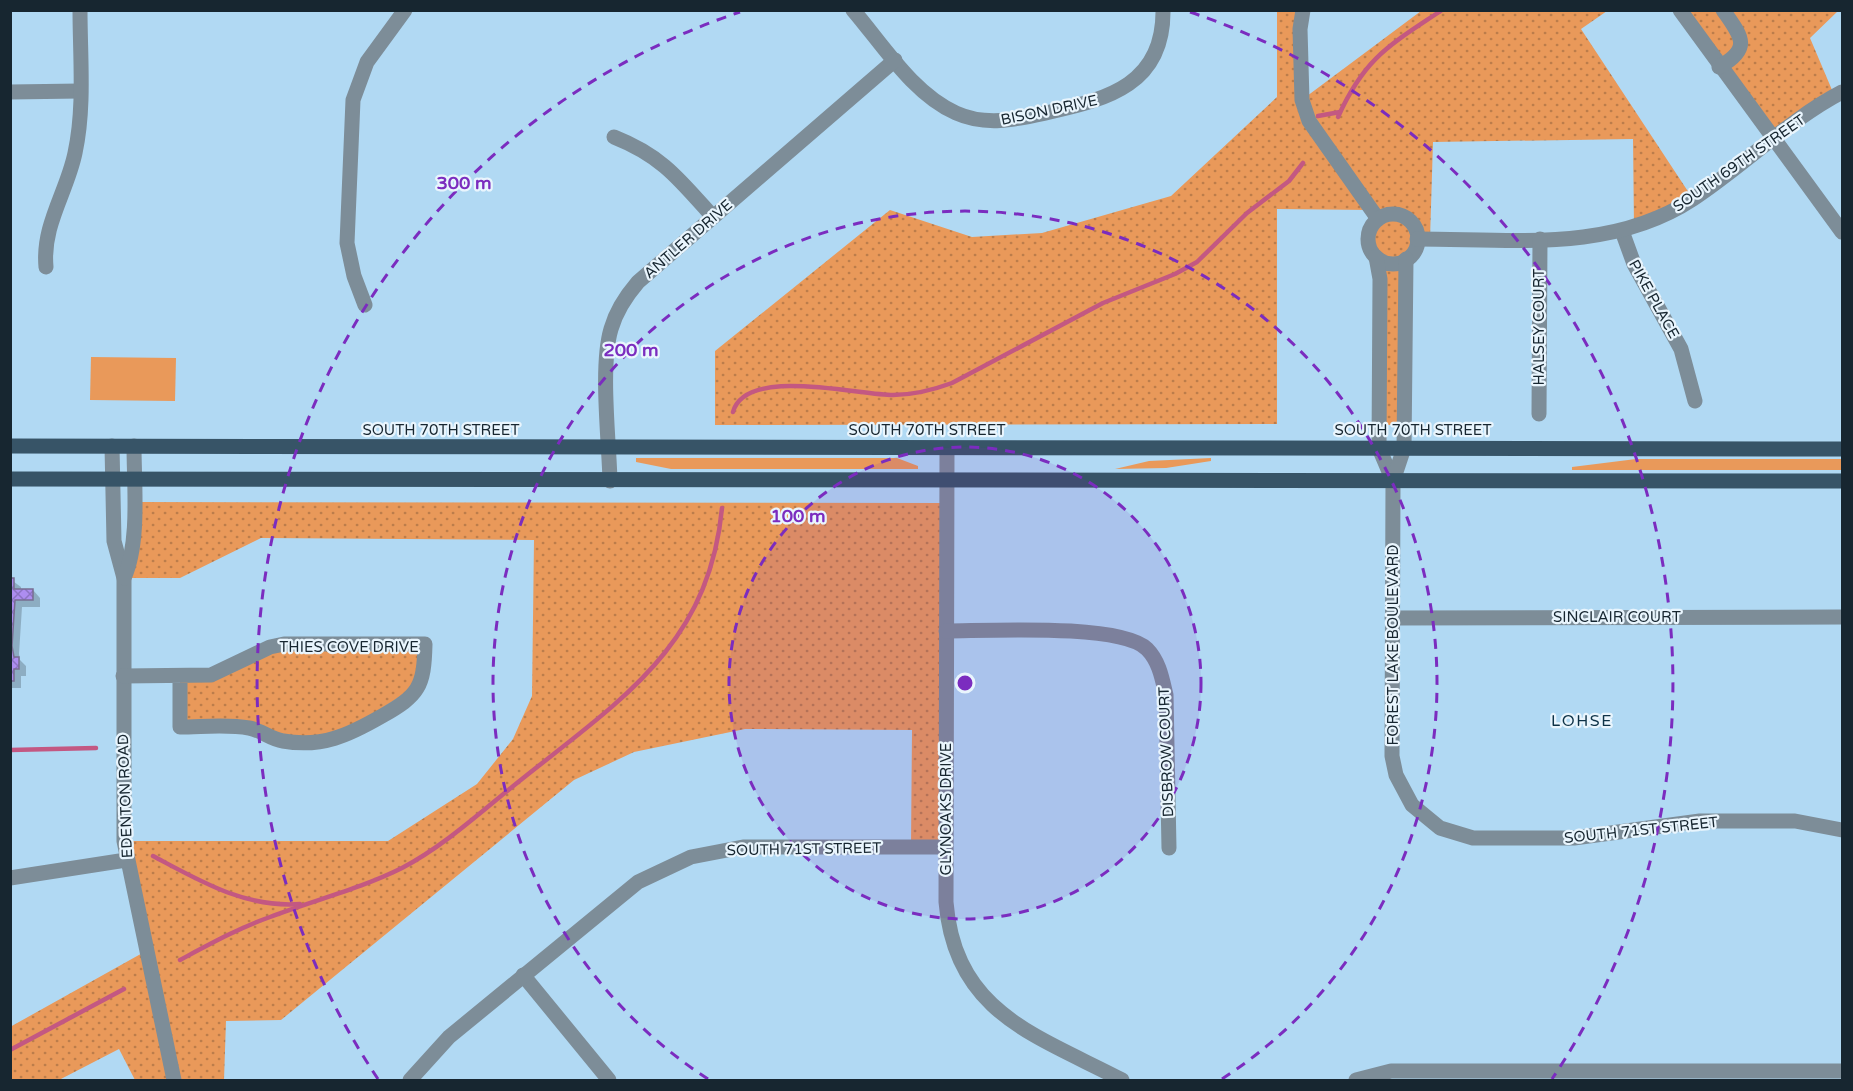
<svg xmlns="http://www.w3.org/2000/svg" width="1853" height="1091" viewBox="0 0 1853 1091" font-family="'Varela Round',sans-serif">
	<defs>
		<pattern id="park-dots" width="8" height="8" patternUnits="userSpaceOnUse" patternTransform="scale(1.5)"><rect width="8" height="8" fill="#e9995a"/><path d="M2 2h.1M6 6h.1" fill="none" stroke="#bc7d4b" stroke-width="1.8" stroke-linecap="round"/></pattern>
		<pattern id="building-cross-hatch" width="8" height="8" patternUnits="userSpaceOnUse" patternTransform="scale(1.5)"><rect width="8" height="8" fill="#ad8df0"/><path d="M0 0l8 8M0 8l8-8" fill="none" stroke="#8c73c3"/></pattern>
	</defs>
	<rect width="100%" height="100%" fill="#b1d9f3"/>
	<!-- grass -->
	<g fill="#e9995a">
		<path d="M91,357l85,1 -1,43 -85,-1z"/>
		<path d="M897,458l21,8v3h-247l-35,-7v-4z"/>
		<path d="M1211,458v3l-45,7 -51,1 34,-8z"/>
		<path d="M1636,459h206v11h-270v-3z"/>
	</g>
	<!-- park -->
	<g fill="url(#park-dots)">
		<path d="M1277,11h26v88l118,-88h186l-26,18 112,170 -59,28 -1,-88 -200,3 -3,97 -13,5 -6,11 -7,170h-25l-6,-172c-9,-15 1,-27 -2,-43l-94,-1v215l-562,1v-74l175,-141 82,27 70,-4 129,-37 106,-99z"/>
		<path d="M1680,11h158l-28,27 25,59 -62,44z"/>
		<path d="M134,502l813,1 -2,344h-34l1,-117 -167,-1 -111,23 -60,28 -293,240 -55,1 -2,59h-89l-16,-31 -60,31h-48l-1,-53 136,-76 -22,-110h264l89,-57 36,-45 19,-43 2,-156 -273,-2 -81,40h-56z"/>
		<path d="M425,644l-3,38 -90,59 -75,-11 -77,-3v-50h16l74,-30z"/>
	</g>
	<!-- shadow -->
	<path fill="#0003" d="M10,579l11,8v3h12l7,8v9h-18l-3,47 1,6 6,6v10h-5v12h-11z"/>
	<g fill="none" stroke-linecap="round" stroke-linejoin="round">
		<!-- stream -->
		<g stroke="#c35882" stroke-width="4.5">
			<path d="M1318,116l22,-4"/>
			<path d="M1338,117c27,-60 52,-72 104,-107"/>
			<path d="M733,412c13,-46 124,-17 160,-17 21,0 40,-5 59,-12l151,-80 72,-29 22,-12 50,-49 42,-32 14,-18"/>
			<path d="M10,750l86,-2"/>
			<path d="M153,856c47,25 92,52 147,48"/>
			<path d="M180,960c30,-16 59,-32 90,-43 44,-17 90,-28 132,-49 44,-23 82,-59 120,-89 99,-79 187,-134 200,-271"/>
			<path d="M10,1050l114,-61"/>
		</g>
	</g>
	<!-- building -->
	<path fill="url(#building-cross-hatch)" stroke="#776d91" stroke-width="1.5" d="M10,578h4v11h19v11h-18l-3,46 2,11h5v12h-5v12h-4z"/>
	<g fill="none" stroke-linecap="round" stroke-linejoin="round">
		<!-- minor -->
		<g stroke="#7d8d98" stroke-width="15">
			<path d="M853,10c30,35 60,84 103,103 31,14 62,6 94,-1 58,-13 114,-28 113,-102"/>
			<path d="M1303,10l-3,19 2,71 7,21 69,98"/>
			<path d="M1680,10l162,222"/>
			<path d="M1719,67c34,-19 22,-31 4,-57"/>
			<path d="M10,92l70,-1"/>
			<path d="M614,137c48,19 65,42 99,80"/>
			<circle cx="1393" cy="239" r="25"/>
			<path d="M1622,231l12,33 47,85 14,52"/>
			<path d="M1417,239c94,0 194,14 276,-40 50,-33 97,-80 149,-107"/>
			<path d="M1376,257l4,22 -1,169 14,33"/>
			<path d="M1406,259l-2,189 -11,33 -1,275 4,19 16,30 28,23 33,10h101l126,-17h95l47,9"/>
			<path d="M46,267c-4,-42 21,-75 29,-114 10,-46 5,-96 5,-143"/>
			<path d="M365,305l-11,-29 -7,-33 6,-143 14,-38 38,-52"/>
			<path d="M1539,414l1,-175"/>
			<path d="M112,446l2,95 10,37v263l50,239"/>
			<path d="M947,448l-1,454c9,111 90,133 176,178"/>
			<path d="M610,481c-1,-41 -10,-115 1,-152 5,-18 15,-33 27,-47l257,-222"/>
			<path d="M124,578c16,-36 10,-93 10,-132"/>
			<path d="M1392,618l450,-1"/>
			<path d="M946,631c40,0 174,-8 201,18 12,12 15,29 19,46l3,153"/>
			<path d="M123,676l88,-1 59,-28 14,-3h141c-1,43 -6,51 -43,72 -33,19 -60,32 -99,25 -13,-2 -22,-11 -34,-13 -22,-4 -47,-1 -69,-1v-50"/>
			<path d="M10,878l116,-18"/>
			<path d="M523,975l86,105"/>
			<path d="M410,1080l39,-43 189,-155 53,-25 52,-10h202"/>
			<path d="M1356,1080l35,-9h451"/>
		</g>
		<!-- major -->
		<g stroke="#375467" stroke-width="15">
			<path d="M10,446l1832,3"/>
			<path d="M10,479l1832,2"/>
		</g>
	</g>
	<!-- distance rings -->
	<circle cx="965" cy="683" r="236" fill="#7b2cbf" fill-opacity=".12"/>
	<g fill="none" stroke="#7b2cbf" stroke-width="3" stroke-dasharray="10 8">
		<circle cx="965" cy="683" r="236"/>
		<path d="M708 1079A472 472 0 1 1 1222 1079"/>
		<path d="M378 1079A708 708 0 0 1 740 12M1190 12A708 708 0 0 1 1552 1079"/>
	</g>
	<g text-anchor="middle" stroke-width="4.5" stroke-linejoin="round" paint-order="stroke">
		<!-- street labels -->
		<g font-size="15" fill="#172630" stroke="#e9f5fd">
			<text transform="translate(1049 110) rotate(-12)" y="5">BISON DRIVE</text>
			<text transform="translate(1739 163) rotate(-35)" y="5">SOUTH 69TH STREET</text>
			<text transform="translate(688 239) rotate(-41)" y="5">ANTLER DRIVE</text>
			<text transform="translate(1654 299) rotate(61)" y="5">PIKE PLACE</text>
			<text transform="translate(1539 327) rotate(-90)" y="5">HALSEY COURT</text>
			<text x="441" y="435">SOUTH 70TH STREET</text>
			<text x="927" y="435">SOUTH 70TH STREET</text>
			<text x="1413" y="435">SOUTH 70TH STREET</text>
			<text x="1617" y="622">SINCLAIR COURT</text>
			<text transform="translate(1393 645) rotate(-90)" y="5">FOREST LAKE BOULEVARD</text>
			<text x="349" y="652">THIES COVE DRIVE</text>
			<text transform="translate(1166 752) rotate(-92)" y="5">DISBROW COURT</text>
			<text transform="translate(125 796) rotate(-92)" y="5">EDENTON ROAD</text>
			<text transform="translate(946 809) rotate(-90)" y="5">GLYNOAKS DRIVE</text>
			<text transform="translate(1641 830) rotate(-6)" y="5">SOUTH 71ST STREET</text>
			<text transform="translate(804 849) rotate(-1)" y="5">SOUTH 71ST STREET</text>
		</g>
		<!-- neighbourhood labels -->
		<g font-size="16" letter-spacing="1.5" fill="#0d3247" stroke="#e9f5fd">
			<text x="1582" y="726">LOHSE</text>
		</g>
	</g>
	<circle cx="965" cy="683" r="9" fill="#7b2cbf" stroke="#e9f5fd" stroke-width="3"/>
	<g font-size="18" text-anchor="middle" font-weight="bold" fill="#7b2cbf" stroke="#e9f5fd" stroke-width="4.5" stroke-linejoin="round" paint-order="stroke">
		<text x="464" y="189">300 m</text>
		<text x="631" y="356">200 m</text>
		<text x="798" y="522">100 m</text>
	</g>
	<!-- border -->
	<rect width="1853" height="1091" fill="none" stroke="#172630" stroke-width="24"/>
</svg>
